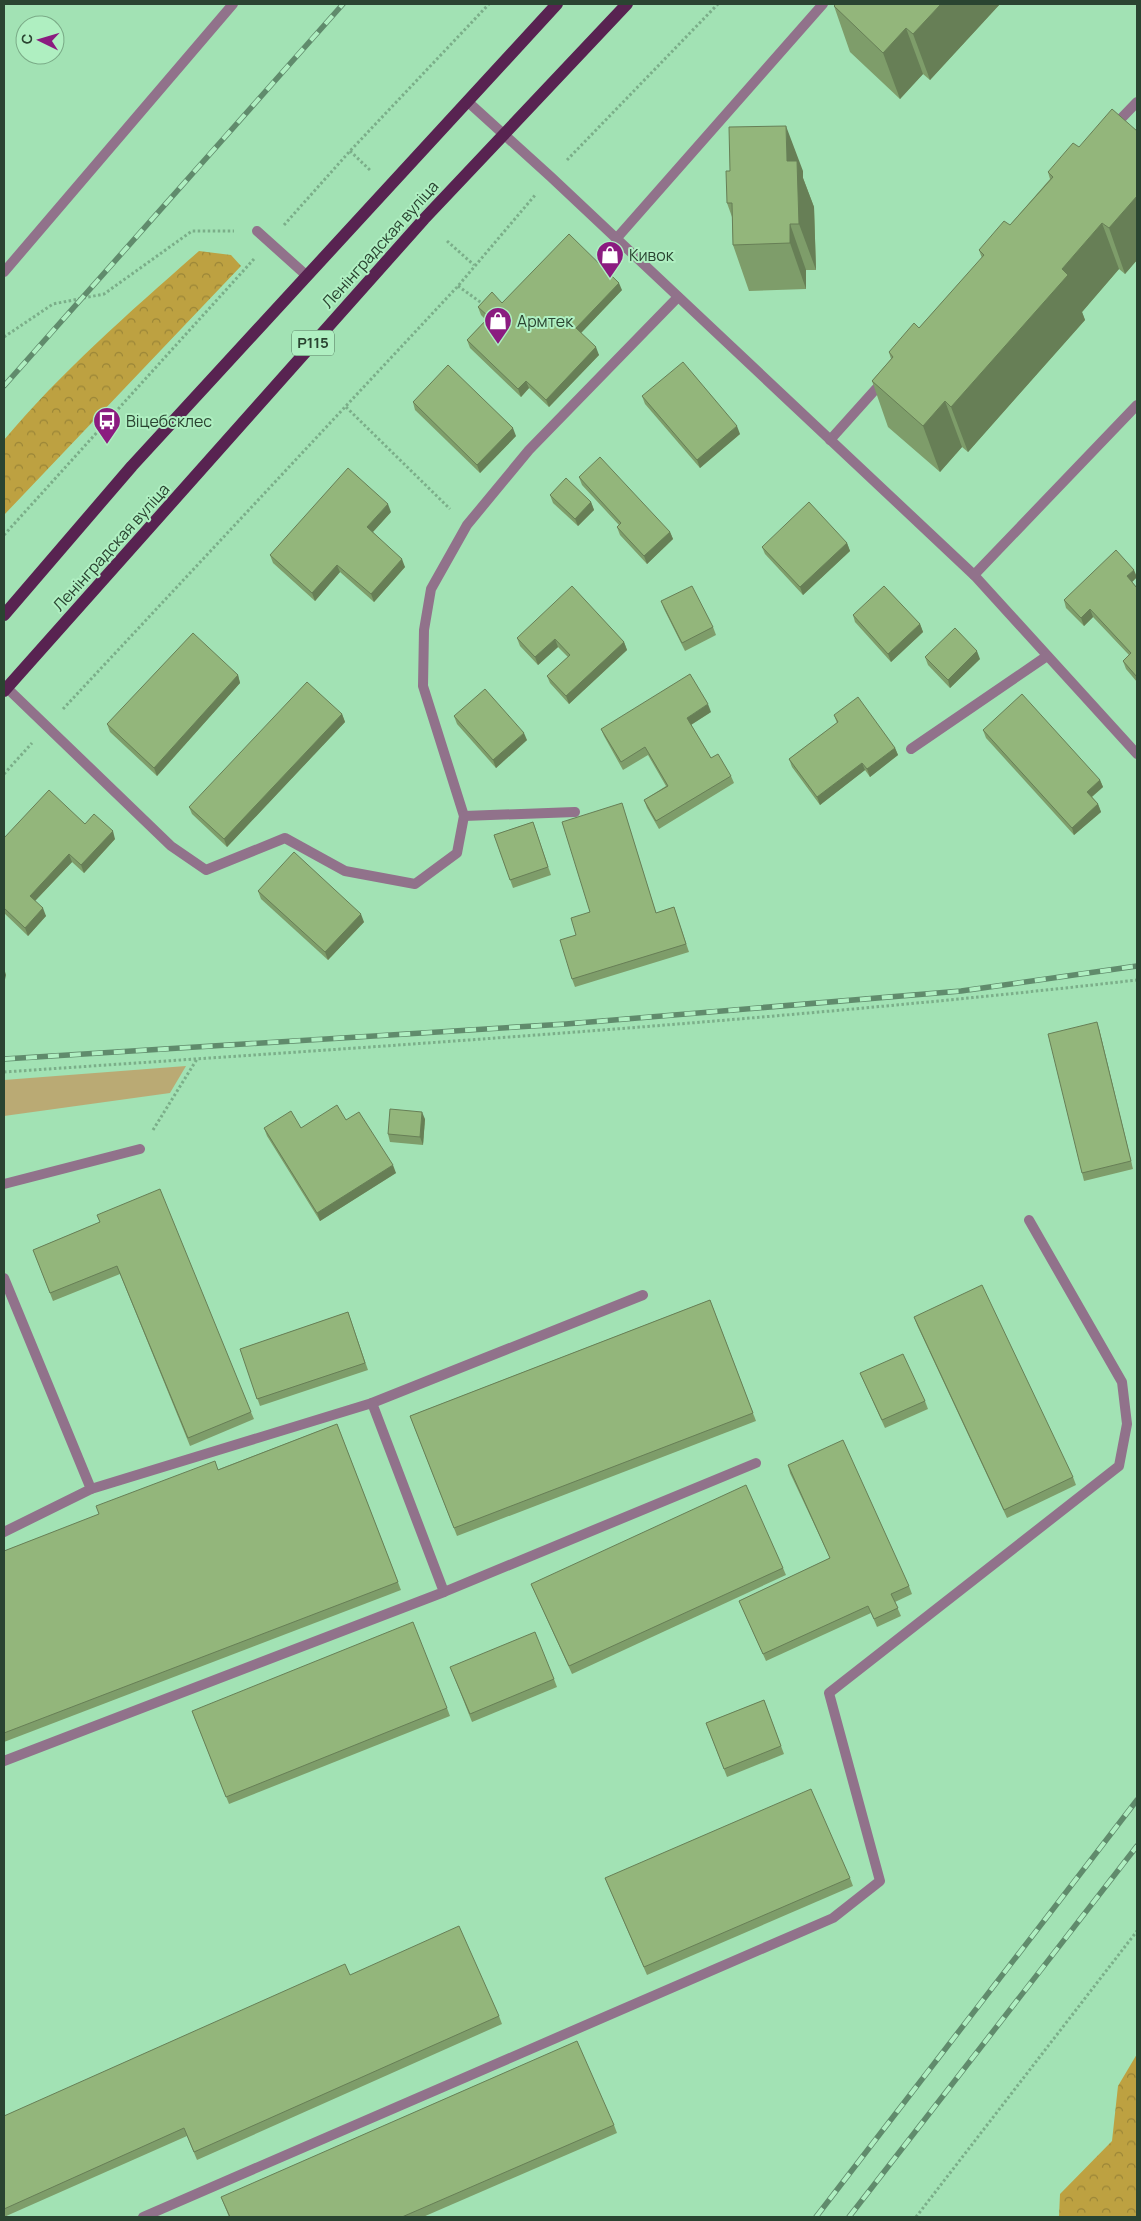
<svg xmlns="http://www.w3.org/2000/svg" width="1141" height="2221" viewBox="0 0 1141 2221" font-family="Manrope,sans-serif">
	<defs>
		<pattern id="forest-crowns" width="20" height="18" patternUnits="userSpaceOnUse" patternTransform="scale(1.25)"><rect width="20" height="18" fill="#bda141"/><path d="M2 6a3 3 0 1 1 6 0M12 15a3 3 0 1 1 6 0" fill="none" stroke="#9a8537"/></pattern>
	</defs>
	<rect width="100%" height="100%" fill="#a2e2b4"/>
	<!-- green -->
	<path fill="#baaa74" d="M186,1066l-16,27 -166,23v-36z"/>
	<!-- forest -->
	<g fill="url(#forest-crowns)">
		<path d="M199,251l32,4 10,11 -237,249v-75c58,-69 127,-129 195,-189z"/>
		<path d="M1137,2054v163h-78l1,-23 52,-53 6,-55z"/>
	</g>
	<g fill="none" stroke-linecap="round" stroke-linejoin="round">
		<!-- path -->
		<g stroke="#7bae89" stroke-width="3" stroke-dasharray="2.5 2.5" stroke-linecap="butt">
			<path d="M350,151l21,20"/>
			<path d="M567,160l151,-156"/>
			<path d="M284,225l66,-74 139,-147"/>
			<path d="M447,241l27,24"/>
			<path d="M458,286l25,18"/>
			<path d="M4,337l49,-33 51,-10 88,-63h42"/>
			<path d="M346,407l104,102"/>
			<path d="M4,535l250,-276"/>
			<path d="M63,709l395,-423 78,-92"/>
			<path d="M4,774l28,-31"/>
			<path d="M4,1072c378,-26 757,-49 1133,-92"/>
			<path d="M153,1130l44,-71"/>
			<path d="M916,2217l221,-286"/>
		</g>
		<!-- service -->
		<g stroke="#91728b" stroke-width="10">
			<path d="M1112,128l25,-26"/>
			<path d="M257,231l49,44"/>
			<path d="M616,239l207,-235"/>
			<path d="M4,272l229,-268"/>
			<path d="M830,440l53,-59"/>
			<path d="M974,575l163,179"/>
			<path d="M7,688l164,158 35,24 79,-32 60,33 70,13 42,-31 7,-37 -41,-130 1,-56 7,-41 36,-64 62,-75 149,-153"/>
			<path d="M911,749l136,-93"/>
			<path d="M464,816l111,-4"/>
			<path d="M4,1184l136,-35"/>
			<path d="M4,1278l87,211 -87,43"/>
			<path d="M372,1403l271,-108"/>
			<path d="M444,1592l312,-129"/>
			<path d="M4,1761l440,-169 -72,-189 -281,86"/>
			<path d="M143,2217l690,-299 47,-37 -51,-188 290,-227 8,-42 -5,-42 -93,-162"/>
		</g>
		<!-- minor -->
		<path stroke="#91728b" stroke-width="10" d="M467,101l84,76 423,398 163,-170"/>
		<!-- primary -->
		<g stroke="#582351" stroke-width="12">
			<path d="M4,615l128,-149 425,-462"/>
			<path d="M4,691l420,-472 203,-215"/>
		</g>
		<defs>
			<g id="rail">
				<path d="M4,386l339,-382"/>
				<path d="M4,1059l562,-35 395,-33 176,-25"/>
				<path d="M816,2217l321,-417"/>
				<path d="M849,2217l288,-371"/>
			</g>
		</defs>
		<!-- rail casing -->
		<use href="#rail" stroke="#608b6c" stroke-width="5.5"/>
		<!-- rail -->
		<use href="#rail" stroke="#afefc1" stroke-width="4" stroke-dasharray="11" stroke-linecap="butt"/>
	</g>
	<!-- wall -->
	<g fill="#7e9d6a">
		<path d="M836,4h164l-70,76 -7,-6 -23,25 -50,-47 -16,-46z"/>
		<path d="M1137,131v129l-12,14 -6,-5 -37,43 3,8 -117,132 -6,-5 -22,25 -52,-45 -16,-46 19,-22 -2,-7 30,-24 63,-70 -3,-8 31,-25 40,-46 -2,-7 31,-25z"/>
		<path d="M803,171v7l11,29 2,63h-10v19l-57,2 -16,-46 -1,-28 -5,-14z"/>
		<path d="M622,290l-41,43 18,22 -50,52 -20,-19 -8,9 -51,-49 -3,-8 19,-20 -5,-5 -3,-8 24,-4z"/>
		<path d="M642,396l98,38 -40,34 -55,-64z"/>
		<path d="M413,402l103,34 -36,37 -65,-63z"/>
		<path d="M579,477l91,55 3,7 -26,25 -27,-29 -3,-8 2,-2 -37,-40z"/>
		<path d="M550,495l41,7 3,8 -16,16 -25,-23z"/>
		<path d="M391,512l-18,20 32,35 -31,35 -34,-30 -25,29 -42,-38 -3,-8z"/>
		<path d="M847,543l3,8 -47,44 -38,-41 -3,-7z"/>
		<path d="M1137,577l-5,5 5,6v94l-11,-13 -3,-8 6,-6 -36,-38 -9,9 -18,-18 -2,-8z"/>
		<path d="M661,601l52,26 3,8 -31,16 -21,-42z"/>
		<path d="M853,615l67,9 3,8 -32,30 -36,-40z"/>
		<path d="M517,638l107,4 3,8 -58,54 -19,-21 -3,-7 21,-19 -10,-10 -20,18 -18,-19z"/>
		<path d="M925,657l55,2 -30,29 -22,-23z"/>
		<path d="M238,675l2,8 -83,93 -47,-44 -3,-8z"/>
		<path d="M711,712l-20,13 20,33 20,18 3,7 -75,46 -12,-21 -3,-8 22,-14 -18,-31 -25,15 -19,-34 -3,-7z"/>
		<path d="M342,714l3,8 -118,125 -35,-33 -3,-7z"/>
		<path d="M834,715l61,33 3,7 -28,22 -5,-7 -45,35 -28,-38 -3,-8 48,-36z"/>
		<path d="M454,716l73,24 -31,28 -39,-44z"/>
		<path d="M983,730l117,50 3,7 -11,10 6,7 3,8 -27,23 -88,-97z"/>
		<path d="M624,811l32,102 18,-6 15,45 -114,35 -3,-8 4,-44 14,-23z"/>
		<path d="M533,822l18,53 -38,13 -19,-53z"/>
		<path d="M85,824l30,15 -31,34 -12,-11 -37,39 11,15 -18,20 -24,-23v-75z"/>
		<path d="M258,891l106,31 -36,38 -67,-61z"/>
		<path d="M1099,1029l34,140 -49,12 -2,-8z"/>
		<path d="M425,1119l-2,26 -33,-3 -2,-8z"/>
		<path d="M346,1120l50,53 -76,48 -53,-85 -3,-8h37z"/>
		<path d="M100,1222l151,190 3,7 -64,27 -70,-172 -67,27 -20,-51z"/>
		<path d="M710,1300l46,121 -299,115 -47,-120z"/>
		<path d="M348,1312l20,58 -108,36 -20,-57z"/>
		<path d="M914,1317l159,160 3,8 -69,33 -90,-193z"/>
		<path d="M860,1373l65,28 3,8 -43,19z"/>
		<path d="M337,1424l64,166 -397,152v-191z"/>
		<path d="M788,1465l121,121 3,8 -17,8 6,14 -24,11 -6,-14 -105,48 -27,-60 91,-43 -40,-85z"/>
		<path d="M783,1568l3,7 -214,99 -41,-90z"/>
		<path d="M453,1674l101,5 3,8 -85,35z"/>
		<path d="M764,1700l20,54 -57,23 -21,-54z"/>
		<path d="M447,1708l3,8 -221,88 -37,-93z"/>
		<path d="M605,1878h245l3,8 -206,89z"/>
		<path d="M350,1975l149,41 3,8 -305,136 -10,-24 -183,81v-101z"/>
		<path d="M614,2125l3,8 -194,84h-194l-8,-20z"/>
	</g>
	<!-- shaded-wall -->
	<g fill="#677f56">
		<path d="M941,4h59l-70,76 -17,-46z"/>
		<path d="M906,28l17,46 -23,25 -17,-46z"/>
		<path d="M786,126l17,45v7l11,29 2,63 -17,-46 -12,-63z"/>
		<path d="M1137,196v64l-12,14 -16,-46z"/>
		<path d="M1102,223l17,46 -37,43 3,8 -117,132 -17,-45 111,-138z"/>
		<path d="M790,224l16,46v19l-16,-46z"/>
		<path d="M619,283l3,7 -43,45 -3,-7z"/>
		<path d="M596,347l3,8 -50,52 -3,-7z"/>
		<path d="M526,381l3,7 -8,9 -3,-8z"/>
		<path d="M945,401l17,46 -22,25 -17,-46z"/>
		<path d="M737,426l3,8 -40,34 -3,-8z"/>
		<path d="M513,428l3,8 -36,37 -3,-8z"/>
		<path d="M591,502l3,8 -16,16 -3,-7z"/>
		<path d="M388,504l3,8 -21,23 -3,-8z"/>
		<path d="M670,532l3,7 -26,25 -3,-8z"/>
		<path d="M847,543l3,8 -47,44 -3,-8z"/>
		<path d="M402,559l3,8 -31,35 -3,-8z"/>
		<path d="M337,565l3,7 -25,29 -3,-8z"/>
		<path d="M1134,570l3,7 -7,7 -3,-8z"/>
		<path d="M1090,609l3,8 -9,9 -3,-8z"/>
		<path d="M920,624l3,8 -32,30 -3,-8z"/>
		<path d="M555,639l3,8 -20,18 -3,-8z"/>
		<path d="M624,642l3,8 -58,54 -3,-8z"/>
		<path d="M977,651l3,8 -30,29 -2,-8z"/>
		<path d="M238,675l2,8 -83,93 -3,-8z"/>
		<path d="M708,704l3,8 -22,14 -2,-8z"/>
		<path d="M342,714l3,8 -118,125 -3,-8z"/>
		<path d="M524,733l3,7 -31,28 -3,-8z"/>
		<path d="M895,748l3,7 -28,22 -3,-8z"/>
		<path d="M862,763l3,7 -45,35 -3,-8z"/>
		<path d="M1100,780l3,7 -14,12 -2,-7z"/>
		<path d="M1098,804l3,8 -27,23 -2,-7z"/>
		<path d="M113,831l2,8 -31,34 -3,-8z"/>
		<path d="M69,854l3,8 -39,41 -3,-7z"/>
		<path d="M43,908l3,8 -18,20 -3,-8z"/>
		<path d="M361,914l3,8 -36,38 -3,-8z"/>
		<path d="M4,968l2,7 -2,9z"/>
		<path d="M1097,1022l2,7 34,140 -2,-8z"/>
		<path d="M422,1112l3,7 -2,26 -3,-8z"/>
		<path d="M393,1165l3,8 -76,48 -3,-8z"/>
	</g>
	<!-- building -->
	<g fill="#93b67b" stroke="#677f56">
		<path d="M836,4h105l-28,30 -7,-6 -23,25 -49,-47z"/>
		<path d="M1112,109l25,22v65l-28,32 -7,-5 -40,46 6,6 -117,132 -6,-6 -22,25 -51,-45 21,-24 -4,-5 25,-29 5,5 65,-73 -5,-5 25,-29 6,4 43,-48 -5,-5 25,-29 6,4z"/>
		<path d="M786,126l1,35h10l2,63h-9v19l-57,2 -1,-42h-5l-1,-32h4l-1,-44z"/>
		<path d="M569,234l50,49 -43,45 20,19 -50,53 -20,-19 -8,8 -51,-49 22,-23 -11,-10 14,-15 10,11z"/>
		<path d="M683,362l54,64 -40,34 -55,-64z"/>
		<path d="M448,365l65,63 -36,37 -64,-63z"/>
		<path d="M600,457l70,75 -26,24 -27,-29 4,-4 -42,-46z"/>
		<path d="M348,468l40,36 -21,23 35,32 -31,35 -34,-29 -25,28 -42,-38z"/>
		<path d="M566,478l25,24 -16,17 -25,-24z"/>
		<path d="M809,502l38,41 -47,44 -38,-40z"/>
		<path d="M1116,550l18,20 -7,6 10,12v89l-14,-16 8,-8 -41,-44 -9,9 -17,-18z"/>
		<path d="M572,586l52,56 -58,54 -19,-20 23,-21 -15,-16 -20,18 -18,-19z"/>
		<path d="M692,586l21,41 -31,16 -21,-42z"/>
		<path d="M884,586l36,38 -32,30 -35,-39z"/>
		<path d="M955,628l22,23 -29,29 -23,-23z"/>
		<path d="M193,633l45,42 -84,93 -47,-44z"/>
		<path d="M690,674l18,30 -21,14 24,40 7,-4 13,22 -75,45 -12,-21 24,-14 -23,-39 -24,15 -20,-33z"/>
		<path d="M307,682l35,32 -118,125 -35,-32z"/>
		<path d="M485,689l39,44 -31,27 -39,-44z"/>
		<path d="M1022,694l78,86 -13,12 11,12 -26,24 -89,-98z"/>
		<path d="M858,697l37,51 -28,21 -5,-6 -45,34 -28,-38 49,-37 -4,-7z"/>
		<path d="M49,790l36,34 9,-10 19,17 -32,34 -12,-11 -39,42 13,12 -18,20 -21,-20v-70z"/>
		<path d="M622,803l34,110 18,-6 12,37 -114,35 -12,-39 16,-5 -5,-17 19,-6 -28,-90z"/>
		<path d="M533,822l15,45 -38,13 -16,-45z"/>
		<path d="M294,852l67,62 -36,38 -67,-61z"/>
		<path d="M1097,1022l34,139 -49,12 -34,-139z"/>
		<path d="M337,1105l9,15 13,-8 34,53 -76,48 -53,-85 27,-17 10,17z"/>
		<path d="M390,1109l32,3 -2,25 -32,-3z"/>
		<path d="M160,1189l91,223 -63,26 -71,-172 -67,27 -17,-43 67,-28 -3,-7z"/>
		<path d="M982,1285l91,192 -69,33 -90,-193z"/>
		<path d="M710,1300l43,113 -299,115 -44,-112z"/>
		<path d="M348,1312l17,51 -108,36 -17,-50z"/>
		<path d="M903,1354l22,47 -43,19 -22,-47z"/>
		<path d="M337,1424l61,158 -394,151v-182l95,-37 -3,-8 119,-45 3,9z"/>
		<path d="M843,1440l66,146 -18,8 7,14 -24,11 -6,-13 -105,48 -24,-53 91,-43 -42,-93z"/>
		<path d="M746,1485l37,83 -214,98 -38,-82z"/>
		<path d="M413,1622l34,86 -221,89 -34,-86z"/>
		<path d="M535,1632l19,47 -84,35 -20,-47z"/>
		<path d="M764,1700l17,46 -57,23 -18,-46z"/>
		<path d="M811,1789l39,89 -206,89 -39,-89z"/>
		<path d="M459,1926l40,90 -305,136 -10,-24 -180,81v-93l341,-152 5,11z"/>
		<path d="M577,2041l37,84 -212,92h-172l-9,-20z"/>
	</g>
	<!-- icons -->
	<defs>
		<symbol id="shop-pin" viewBox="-11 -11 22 30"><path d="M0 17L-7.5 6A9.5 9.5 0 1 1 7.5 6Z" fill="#8b1c80" stroke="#afefc1"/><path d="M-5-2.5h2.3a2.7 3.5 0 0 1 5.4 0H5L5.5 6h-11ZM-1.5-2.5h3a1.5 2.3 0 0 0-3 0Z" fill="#fff"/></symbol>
		<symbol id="bus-pin" viewBox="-11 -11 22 30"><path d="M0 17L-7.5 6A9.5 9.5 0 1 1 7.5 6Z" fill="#8b1c80" stroke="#afefc1"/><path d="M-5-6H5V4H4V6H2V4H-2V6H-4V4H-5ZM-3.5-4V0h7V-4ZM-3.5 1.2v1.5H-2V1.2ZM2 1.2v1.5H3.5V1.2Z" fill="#fff"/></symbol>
	</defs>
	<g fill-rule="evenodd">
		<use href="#shop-pin" x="594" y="239" width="32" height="43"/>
		<use href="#shop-pin" x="482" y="305" width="32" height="43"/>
		<use href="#bus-pin" x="91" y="405" width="32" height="43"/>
	</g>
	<g text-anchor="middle" stroke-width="4" stroke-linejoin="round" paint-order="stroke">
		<!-- shield labels -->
		<rect fill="#afefc1" stroke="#52775c" stroke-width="1" x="292" y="330.5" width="42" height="25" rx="4"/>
		<g font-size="15" font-weight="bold" fill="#2a4431">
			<text x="313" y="348">Р115</text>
		</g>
		<!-- street labels -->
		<g font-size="16" fill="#2a4431" stroke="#afefc1">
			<text transform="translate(380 244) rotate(-48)" y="6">Ленінградская вуліца</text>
			<text transform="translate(111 547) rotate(-48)" y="6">Ленінградская вуліца</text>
		</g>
		<!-- poi labels -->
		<g font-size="16" fill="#2a4431" stroke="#afefc1" text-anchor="start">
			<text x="629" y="261">Кивок</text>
			<text x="517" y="327">Армтек</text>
			<text x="126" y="427">Віцебсклес</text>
		</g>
	</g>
	<!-- border -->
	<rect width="1141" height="2221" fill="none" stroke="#2a4431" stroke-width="10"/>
	<!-- north arrow -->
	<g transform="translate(40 40) rotate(275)"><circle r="24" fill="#afefc1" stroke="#7aab87"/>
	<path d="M0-4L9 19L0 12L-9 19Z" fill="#8b1c80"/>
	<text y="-8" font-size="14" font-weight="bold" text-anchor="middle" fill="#2a4431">С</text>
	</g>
</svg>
